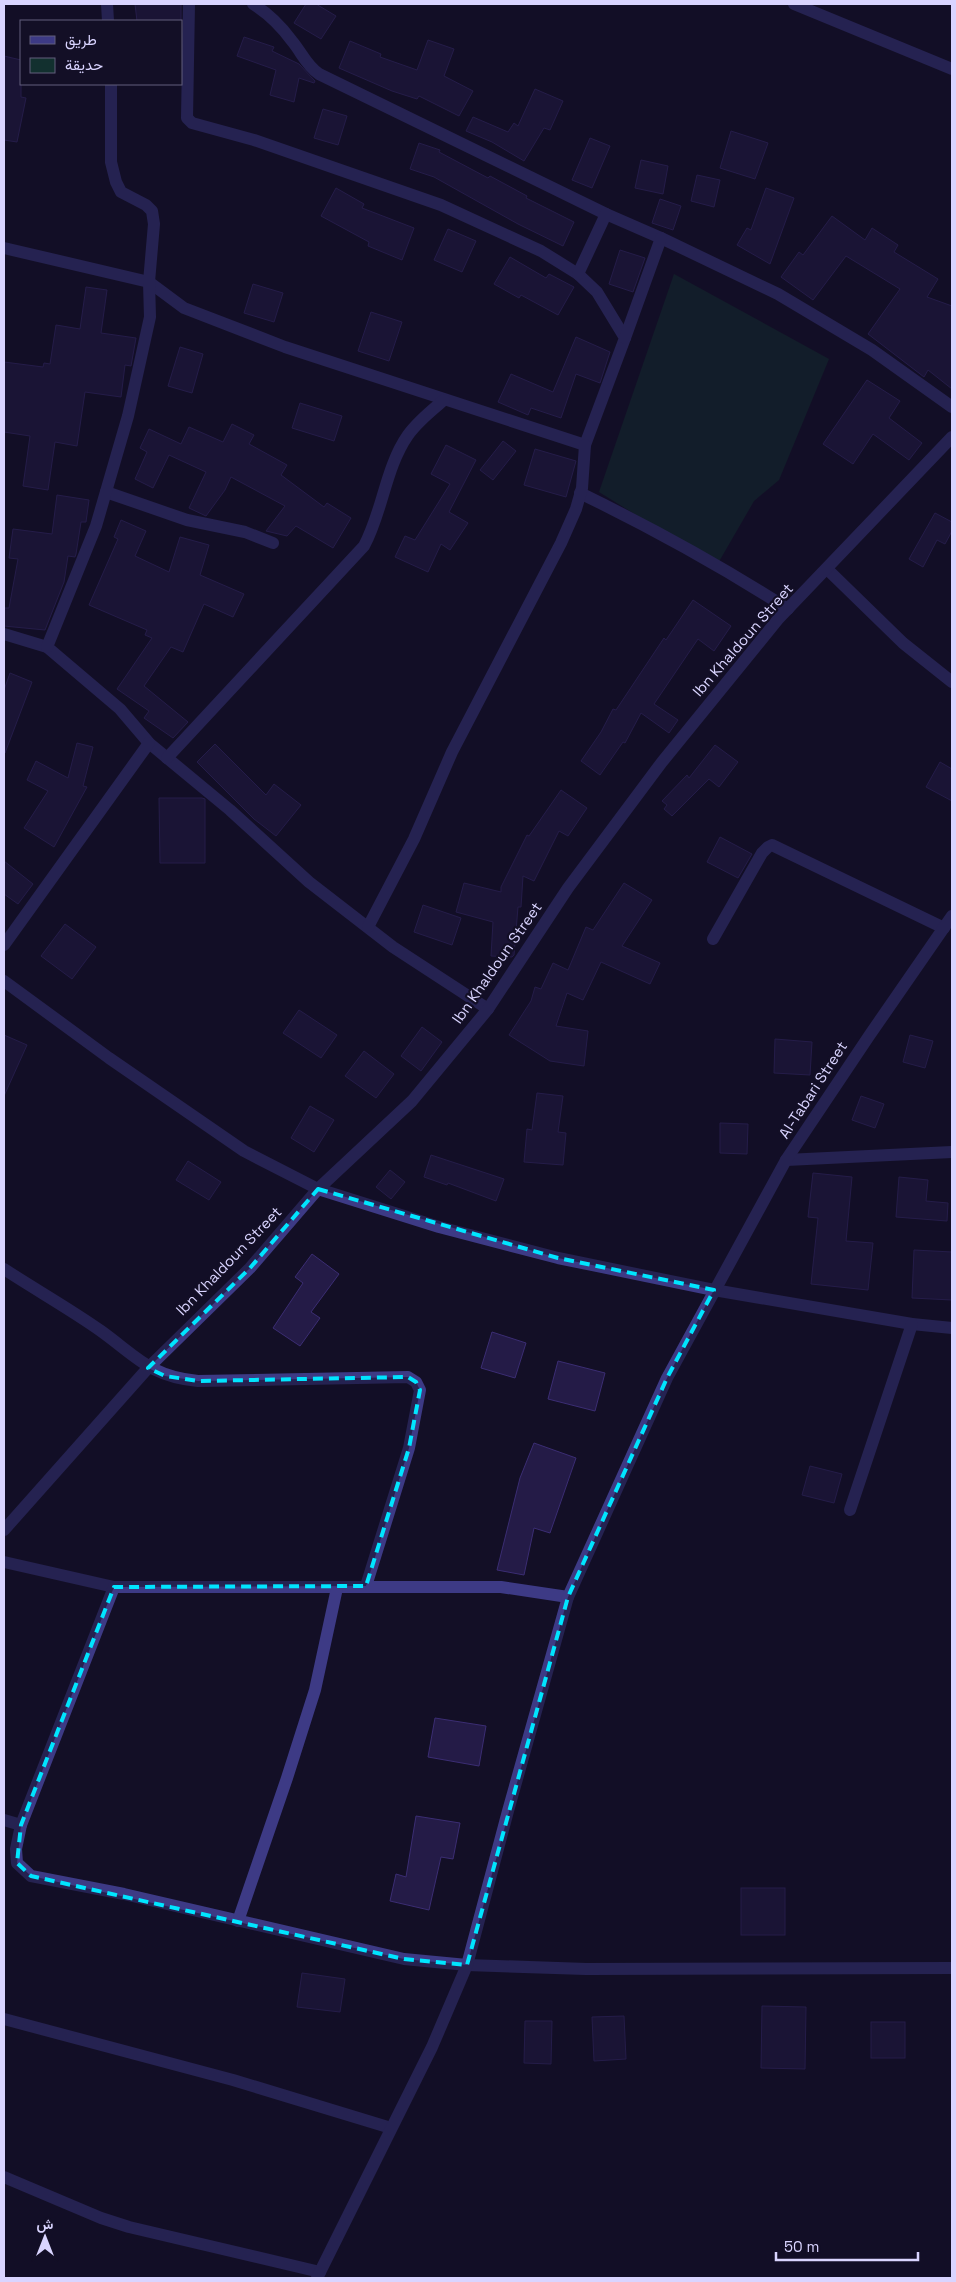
<svg xmlns="http://www.w3.org/2000/svg" width="956" height="2282" viewBox="0 0 956 2282" font-family="'Space Grotesk',Vazirmatn,sans-serif">
	<rect width="100%" height="100%" fill="#130f26"/>
	<!-- green -->
	<path fill="#12302f" d="M674,274l155,85 -50,121 -25,21 -37,64 -118,-73z"/>
	<!-- building -->
	<g fill="#241b47" stroke="#3b2d73">
		<path d="M135,4h46v17h-44z"/>
		<path d="M306,4h10l20,12 -15,23 -27,-16z"/>
		<path d="M244,37l30,10 -2,4 27,13 16,17 -1,2 -15,-5 -5,24 -24,-7 6,-25 -39,-14z"/>
		<path d="M428,40l26,9 -10,27 29,15 -14,25 -40,-20 -2,3 -25,-8 -53,-23 11,-27 31,13 -1,3 37,13z"/>
		<path d="M4,56l17,4v37l5,1 -9,44 -13,-2z"/>
		<path d="M535,89l28,12 -13,29 -6,-2 -20,33 -32,-19 -26,-11 7,-14 35,15 6,-9 4,3z"/>
		<path d="M323,109l24,7 -9,29 -24,-7z"/>
		<path d="M731,131l37,12 -13,36 -35,-11z"/>
		<path d="M590,138l20,8 -18,42 -20,-8z"/>
		<path d="M419,143l21,7 -1,2 49,26 2,-2 37,20 -1,2 48,24 -11,24 -45,-22 -84,-47 -24,-8z"/>
		<path d="M641,160l27,6 -5,28 -28,-6z"/>
		<path d="M697,175l23,5 -6,27 -23,-6z"/>
		<path d="M336,188l28,16 -2,4 52,20 -12,32 -34,-14 1,-4 -48,-26z"/>
		<path d="M766,188l28,10 -24,66 -33,-19 10,-17 4,2z"/>
		<path d="M660,199l21,7 -8,24 -21,-7z"/>
		<path d="M832,216l33,24 7,-12 26,17 -4,7 44,27 -11,18 25,9v83l-24,-19 -4,7 -56,-43 32,-45 -54,-33 -33,44 -32,-23 18,-25 4,3z"/>
		<path d="M448,229l28,12 -14,31 -28,-12z"/>
		<path d="M620,250l25,8 -12,34 -24,-8z"/>
		<path d="M510,257l36,21 3,-4 25,13 -16,28 -37,-20 -2,3 -25,-14z"/>
		<path d="M253,284l30,9 -9,29 -30,-9z"/>
		<path d="M86,287l21,3 -6,43 35,5 -5,28 -6,-1 -4,32 -36,-5 -8,54 -22,-4 -7,48 -25,-4 7,-50 -26,-4v-70l39,5 1,-4 6,1 6,-39 24,4z"/>
		<path d="M371,312l31,10 -13,39 -31,-10z"/>
		<path d="M576,337l34,15 -10,31 -24,-9 -15,44 -30,-10 -3,7 -30,-13 13,-28 42,18z"/>
		<path d="M180,347l23,7 -11,39 -24,-7z"/>
		<path d="M867,380l33,21 -11,17 33,25 -13,17 -36,-26 -20,30 -30,-20z"/>
		<path d="M300,403l42,13 -8,25 -42,-13z"/>
		<path d="M232,424l22,11 -5,9 38,21 -6,10 43,32 3,-4 24,15 -18,30 -37,-22 -9,10 -21,-5 19,-25 -54,-29 -6,13 -19,26 -17,-8 17,-36 -37,-17 -16,33 -18,-9 12,-27 -7,-4 9,-19 32,15 8,-17 34,15z"/>
		<path d="M503,441l13,10 -23,29 -13,-10z"/>
		<path d="M446,445l30,15 -27,52 19,11 -18,27 -9,-6 -13,28 -33,-15 10,-21 10,4 35,-56 -19,-10z"/>
		<path d="M535,449l41,12 -10,36 -42,-12z"/>
		<path d="M57,495l32,5 -3,22h-5l-5,32 -1,3 -7,-1 -4,26 -19,48 -41,-4v-18h5l9,-49 -9,-1 4,-29 39,5z"/>
		<path d="M935,513l17,9v9l-7,13 -8,-4 -14,27 -14,-8z"/>
		<path d="M121,520l25,11 -11,25 34,16 11,-35 29,8 -9,30 44,19 -11,23 -29,-13 -21,48 -12,-5 -27,39 44,36 -15,16 -29,-20 5,-7 -32,-22 35,-51 -7,-3 2,-5 -58,-25 29,-66 -4,-2z"/>
		<path d="M693,600l38,26 -17,25 -16,-12 -44,65 24,16 -9,13 -28,-20 -16,30 -2,-1 -23,33 -19,-14 20,-29 12,-23 3,1 48,-72 2,2z"/>
		<path d="M10,673l22,9 -27,71 -1,-63z"/>
		<path d="M77,743l16,4 -10,39 4,1 -33,60 -30,-19 24,-37 -21,-11 9,-19 32,17z"/>
		<path d="M215,744l51,51 8,-11 27,21 -25,31 -22,-17 -57,-57z"/>
		<path d="M715,745l23,17 -19,25 -10,-8 -37,37 -8,-7 3,-4 -5,-4 25,-26 2,3z"/>
		<path d="M940,762l12,7v32l-26,-14z"/>
		<path d="M561,790l26,18 -19,28 -9,-5 -25,50 -11,-5 -2,31h-3l-4,48 -2,2 -21,-1 2,-34 -37,-10 8,-29 37,9v-5l26,-52 2,1z"/>
		<path d="M159,798h43l3,1v64h-45z"/>
		<path d="M720,837l32,17 -14,24 -31,-16z"/>
		<path d="M4,861l29,23 -15,20 -14,-10z"/>
		<path d="M624,883l28,17 -30,46 38,17 -10,21 -49,-22 -18,38 -16,-7 -11,33 32,5 -4,35 -34,-5 -41,-26 22,-34 4,-14 6,2 12,-26 15,7 18,-43 7,3z"/>
		<path d="M423,905l38,13 -9,27 -38,-13z"/>
		<path d="M65,924l31,23 -24,32 -31,-23z"/>
		<path d="M299,1010l38,25 -16,23 -38,-25z"/>
		<path d="M422,1027l20,15 -21,29 -20,-15z"/>
		<path d="M4,1035l23,10 -23,51z"/>
		<path d="M910,1035l23,6 -8,27 -22,-6z"/>
		<path d="M775,1039l37,3 -2,33 -36,-2z"/>
		<path d="M364,1051l30,23 -18,24 -31,-22z"/>
		<path d="M537,1093l26,3 -5,36 8,1 -3,32 -39,-3 3,-33 5,1z"/>
		<path d="M861,1096l23,8 -9,24 -23,-8z"/>
		<path d="M310,1106l24,14 -20,32 -23,-14z"/>
		<path d="M720,1123l28,1 -1,30 -27,-1z"/>
		<path d="M431,1155l73,24 -8,22 -48,-18 -1,2 -23,-8z"/>
		<path d="M188,1161l33,21 -12,18 -33,-20z"/>
		<path d="M390,1170l15,12 -14,17 -15,-12z"/>
		<path d="M813,1173l39,4 -6,64 27,2 -5,47 -57,-6 7,-66 -10,-1z"/>
		<path d="M899,1177l29,3 -2,21 22,2 -1,18 -51,-4z"/>
		<path d="M914,1250l38,2v48l-40,-2z"/>
		<path d="M312,1254l27,20 -28,38 9,6 -20,28 -27,-18 30,-45 -8,-6z"/>
		<path d="M492,1332l34,11 -11,35 -34,-10z"/>
		<path d="M558,1361l47,12 -10,38 -47,-12z"/>
		<path d="M534,1443l42,15 -26,75 -16,-5 -10,47 -27,-5 23,-92z"/>
		<path d="M810,1466l32,8 -8,29 -32,-8z"/>
		<path d="M435,1718l51,8 -7,40 -51,-9z"/>
		<path d="M416,1816l44,7 -7,36 -12,-2 -12,53 -39,-9 6,-27 10,3z"/>
		<rect x="741" y="1888" width="44" height="47"/>
		<path d="M302,1973l43,6 -5,33 -43,-5z"/>
		<path d="M762,2006l44,1 -1,62 -44,-1z"/>
		<path d="M624,2016l2,43 -32,2 -2,-44z"/>
		<path d="M525,2021h27l-1,43 -27,-1z"/>
		<rect x="871" y="2022" width="34" height="36"/>
	</g>
	<g fill="none" stroke-linecap="round" stroke-linejoin="round">
		<!-- minor -->
		<g stroke="#3d3a85" stroke-width="12">
			<path d="M107,4l1,17"/>
			<path d="M253,4c16,10 28,22 39,37 10,12 14,24 27,33l287,140 55,24 117,56 94,56 80,57"/>
			<path d="M794,4l158,65"/>
			<path d="M4,248l145,34 35,26 101,39 300,98 40,-107 -28,-46 -19,-18 -37,-23 -100,-46 -187,-65 -62,-17 -5,-5 2,-114"/>
			<path d="M578,274l28,-60"/>
			<path d="M625,338l36,-100"/>
			<path d="M106,492l81,28 58,12 28,11"/>
			<path d="M580,493c72,35 141,73 208,116"/>
			<path d="M827,569l76,74 49,39"/>
			<path d="M4,634l43,13 73,62 29,34 81,67 79,72 84,65 95,62"/>
			<path d="M47,647l49,-121 32,-110 22,-99 -1,-35 5,-58 -2,-13 -6,-6 -25,-13 -5,-10 -5,-20v-78"/>
			<path d="M167,758l197,-212c19,-35 21,-78 44,-111 10,-14 23,-24 36,-35"/>
			<path d="M368,927l46,-88 38,-87 109,-209 15,-34 6,-21 3,-43"/>
			<path d="M713,939l49,-86 6,-6 4,-2 172,83"/>
			<path d="M4,945l145,-202"/>
			<path d="M4,981l105,77 135,93 74,38 121,38 119,31 156,32 198,34 40,4"/>
			<path d="M786,1160l166,-8"/>
			<path d="M4,1269c32,21 66,40 97,62 36,26 50,46 97,50l210,-4 8,5 4,8 -11,58 -43,138"/>
			<path d="M850,1510l62,-186"/>
			<path d="M4,1530l144,-162 102,-100 68,-79 94,-88 76,-92 80,-121 94,-126 117,-144 173,-181"/>
			<path d="M4,1562l110,25h387l67,10"/>
			<path d="M114,1587l-93,238 -5,24 1,14 14,13 93,18 280,65 63,6 119,4 366,-1"/>
			<path d="M4,1820l17,5"/>
			<path d="M238,1921l49,-143 28,-88 22,-102"/>
			<path d="M4,2019l229,61 158,48"/>
			<path d="M4,2177l97,41 28,9 191,45"/>
			<path d="M317,2278l115,-231 35,-82 41,-154 60,-214 99,-219 119,-218 83,-124 83,-120"/>
		</g>
	</g>
	<!-- marked area -->
	<path d="M0 0H956V2282H0ZM318,1189l240,69 156,32 -47,88 -99,219 -101,368 -63,-6 -373,-83 -14,-13 4,-38 93,-238 252,-1 43,-138 11,-58 -4,-8 -8,-5 -210,4 -33,-5 -17,-8 102,-100z" fill="#130f26" fill-opacity=".55" fill-rule="evenodd"/>
	<path fill="none" stroke="#00e5ff" stroke-width="4" stroke-dasharray="10 6" stroke-linejoin="round" d="M318,1189l240,69 156,32 -47,88 -99,219 -101,368 -63,-6 -373,-83 -14,-13 4,-38 93,-238 252,-1 43,-138 11,-58 -4,-8 -8,-5 -210,4 -33,-5 -17,-8 102,-100z"/>
	<g text-anchor="middle" stroke-width="4.5" stroke-linejoin="round" paint-order="stroke">
		<!-- street labels -->
		<g font-size="15" fill="#d9d4ff" stroke="#130f26">
			<text transform="translate(743 640) rotate(-49)" y="5">Ibn Khaldoun Street</text>
			<text transform="translate(497 963) rotate(-55)" y="5">Ibn Khaldoun Street</text>
			<text transform="translate(813 1090) rotate(-57)" y="5">Al-Tabari Street</text>
			<text transform="translate(229 1261) rotate(-46)" y="5">Ibn Khaldoun Street</text>
		</g>
	</g>
	<!-- border -->
	<rect width="956" height="2282" fill="none" stroke="#d9d4ff" stroke-width="10"/>
	<!-- legend -->
	<rect x="20" y="20" width="162" height="65" fill="#130f26" stroke="#625e7d"/>
	<rect x="30" y="36" width="25" height="8" fill="#3d3a85" stroke="#625e7d"/>
	<text x="65" y="45" font-size="15" fill="#d9d4ff">طريق</text>
	<rect x="30" y="58" width="25" height="15" fill="#12302f" stroke="#625e7d"/>
	<text x="65" y="70" font-size="15" fill="#d9d4ff">حديقة</text>
	<!-- north arrow -->
	<g transform="translate(45 2237)" stroke="#130f26" stroke-width="4" paint-order="stroke">
	<path d="M0-4L9 19L0 12L-9 19Z" fill="#d9d4ff"/>
	<text y="-8" font-size="14" font-weight="bold" text-anchor="middle" fill="#d9d4ff">ش</text>
	</g>
	<!-- scale -->
	<path d="M776 2252v8h142v-8" fill="none" stroke="#d9d4ff" stroke-width="2.5"/>
	<text x="784" y="2252" font-size="15" fill="#d9d4ff" stroke="#130f26" stroke-width="4" paint-order="stroke">50 m</text>
</svg>
